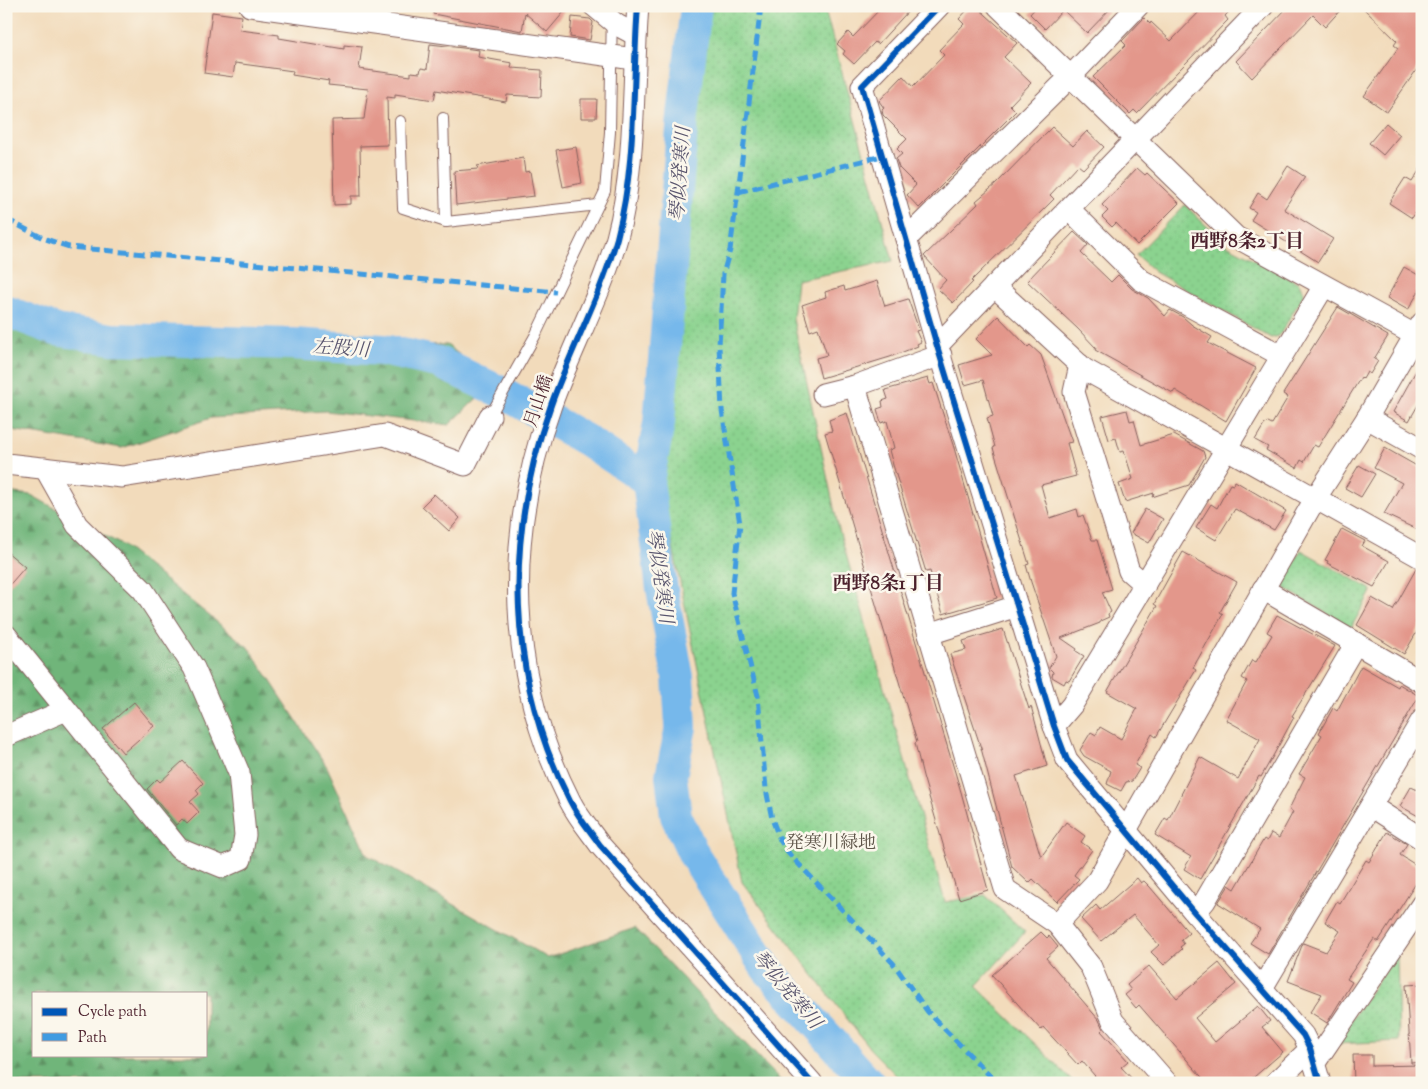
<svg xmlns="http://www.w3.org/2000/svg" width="1428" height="1089" viewBox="0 0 1428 1089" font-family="'Sorts Mill Goudy','Noto Serif JP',serif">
	<defs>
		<pattern id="forest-firs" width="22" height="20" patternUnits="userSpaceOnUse" patternTransform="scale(1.25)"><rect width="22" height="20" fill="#70b57a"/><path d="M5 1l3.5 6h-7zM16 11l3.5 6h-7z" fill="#5e9364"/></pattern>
		<pattern id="park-dots" width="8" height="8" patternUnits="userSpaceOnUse" patternTransform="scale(1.25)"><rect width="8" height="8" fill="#8bd38f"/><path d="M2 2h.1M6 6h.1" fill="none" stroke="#79b57c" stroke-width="1.8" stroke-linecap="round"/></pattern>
	</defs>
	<rect width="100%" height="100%" fill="#fbf7ec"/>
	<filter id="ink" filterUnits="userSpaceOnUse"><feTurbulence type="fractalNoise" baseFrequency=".02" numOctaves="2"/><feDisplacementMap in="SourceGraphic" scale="10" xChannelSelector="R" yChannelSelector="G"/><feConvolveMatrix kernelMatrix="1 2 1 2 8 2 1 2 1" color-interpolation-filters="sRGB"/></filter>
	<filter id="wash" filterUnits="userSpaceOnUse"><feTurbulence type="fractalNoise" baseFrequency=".0096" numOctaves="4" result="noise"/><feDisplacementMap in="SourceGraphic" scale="20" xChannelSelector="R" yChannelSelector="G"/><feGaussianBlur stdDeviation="1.12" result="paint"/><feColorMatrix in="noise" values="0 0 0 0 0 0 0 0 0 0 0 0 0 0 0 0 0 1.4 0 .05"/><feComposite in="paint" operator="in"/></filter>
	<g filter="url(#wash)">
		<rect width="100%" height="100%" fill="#f2dbbb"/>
		<!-- forest -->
		<g fill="url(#forest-firs)" stroke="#5d6a52" fill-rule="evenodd">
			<path d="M6,322l119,8 106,23 109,-10 107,2 47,37 -45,43 -123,-14 -115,7 -89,30 -116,-19z"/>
			<path d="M6,492l25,3 91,50 127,103 78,119 40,88 181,103 87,-30 148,155h-777zM34,993h172v62h-172z"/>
		</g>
		<!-- park -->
		<g fill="url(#park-dots)" stroke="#6a795d">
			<path d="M706,6h118l69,255 -96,19 -4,39 45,207 107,376 40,-7 40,37 -49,54 99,97h-171l-33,-33 -129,-168 -82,-397 39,-394 1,-70z"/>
			<path d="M1185,205l40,39 74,39 5,11 -25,42 -8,2 -116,-66 -19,-17z"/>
			<path d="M1301,550l71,40 -21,38 -70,-42z"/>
			<path d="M1397,952l2,89 -64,3z"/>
		</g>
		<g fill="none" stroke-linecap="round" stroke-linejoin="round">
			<!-- river -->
			<g stroke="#76b8eb" stroke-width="32">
				<path d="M696,6l-13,109 -24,308 -11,58 14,108 16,88 3,50 -10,49 5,40 18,39 72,113 103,115"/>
				<path d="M6,311l50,19 56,9 181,5 90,6 55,12 67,32 81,46 62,41"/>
			</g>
		</g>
		<g id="blocks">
			<!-- building -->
			<g fill="#e3978b">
				<path d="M434,6h135l-22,26 -22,-19 -3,18 -89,-17z"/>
				<path d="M883,6h30l-35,38 -3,-2 -21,22 -11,-10 2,-3 -8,-7 11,-12 5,5z"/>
				<path d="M971,6h5l41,37 -13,14 27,26 -21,22 6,6 -97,97 -12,-13 9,-10 -17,-17 -3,-9 6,-5 -5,-5 10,-10 -24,-24 -1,-5 2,-2 -5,-7 24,-25 10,11 31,-32 -5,-5 25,-26 -5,-5z"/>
				<path d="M1037,6h76l-26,27 -24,-23 -18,19 -15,-15z"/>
				<path d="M1205,6h29l-9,10 3,4 -91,93 -3,-3 -4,4 -37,-37 33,-32 -4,-4 22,-23 6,6 1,-2 20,19z"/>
				<path d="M1289,6h55l-19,21 -12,-12 -61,63 -16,-17z"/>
				<path d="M1361,6h61v56l-35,50 -23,-16 34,-48 -4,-3 3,-4z"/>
				<path d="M212,12l30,4 -2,14 39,5v3l65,11v-4l18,2 -3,22 52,7v-4l9,1 1,-5 6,1 3,-25 49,6 -1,7 34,6 -1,5 31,2 -1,27 -34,-2 -1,7 -70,-12 -2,10 -39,-6v4l-8,-1 1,48 -28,1 1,50h-10v8l-17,1 -2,-85 32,-1 4,-30 -40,-4 1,-4 -37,-6 1,-4 -58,-8 -2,14 -29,-4z"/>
				<path d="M572,17l18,2 3,3 -3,18 -20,-3z"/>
				<path d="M581,99h16l-1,19h-15z"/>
				<path d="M1386,123l14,12 -17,20 -14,-12z"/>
				<path d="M1052,127l21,19 14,-15 17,16 -21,22 -5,-4 -28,30 4,4 -83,82 2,1 -20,21 -15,-14 8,-9 -22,-24 54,-52 -2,-3 20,-17z"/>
				<path d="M576,147l6,36 -19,4 -7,-37z"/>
				<path d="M523,158l2,14 5,-1 4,25 -78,9 -2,-34 24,-2 -1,-3z"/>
				<path d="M1288,166l17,11 -21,32 49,30 -15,23 -67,-42 5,-8 -7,-4 9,-15 9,6z"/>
				<path d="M1422,166v37l-10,15 -23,-15 16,-25 7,4z"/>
				<path d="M1137,168l8,7 2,-2 32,30 -42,42 -21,-22 -4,4 -10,-10 6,-6 -6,-6z"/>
				<path d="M1074,232l14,13 -7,8 30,29 7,-7 14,14 16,9 17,18 5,-6 13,7 9,8 20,12 -4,6 48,25 -30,53 -51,-31 -2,3 -78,-43 1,-2 -18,-19 -51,-48z"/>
				<path d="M1404,267l18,10v9l-14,24 -21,-12z"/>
				<path d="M877,281l8,25 23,-7 11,31 -3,1 5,11 -4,2 1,2 -28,11 -69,21 -5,-20 11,-3 -9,-27 -8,3 -8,-26 24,-8 -1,-5 19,-6 1,5z"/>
				<path d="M1338,307l50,29 -14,23 4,2 -8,13 -3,-2 -4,7 -2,-2 -43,70 -4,-2 -10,17 -3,-2 -4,8 -31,-18 2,-3 -13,-7 9,-15 4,-3 4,2 16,-27 -5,-3z"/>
				<path d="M998,316l30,31 2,-2 11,10 31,87 -5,1 9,33 -35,9 9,33 27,-9 2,8 4,-2 9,25h5l15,49 -10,3 9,20 -3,2 1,3 -9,4v2l-39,15 16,11 -1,2 8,5 -15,25 -3,-1 -2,4 -12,-7 1,-5 -4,-4 7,-12 -25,-74 -5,-17 3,-1 -36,-116 2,-1 -8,-29 6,-2 -10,-36 -18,5 -6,-20 33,-10 -16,-16z"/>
				<path d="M1422,360v38l-13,23 -16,-9z"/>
				<path d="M928,378l2,6 3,-1 21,65 43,150 -54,16 -13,-43 -4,1 -33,-107 -4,-15 5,-2 -7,-27 -6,2 -4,-14 6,-2 -1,-6 6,-2 -3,-9z"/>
				<path d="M1127,410l3,11 4,-1 7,25 33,-10 29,16 2,6 -16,28 -37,12 2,-4 -29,9 -6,-18 14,-5 -9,-28 -4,1 -4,-14 -7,2 -7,-24z"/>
				<path d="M847,413l114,379 27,98 -29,9 -36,-123 -8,-33 2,-1 -92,-309 7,-2 -3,-11z"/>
				<path d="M1385,448l37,21v63l-38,-18 18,-31 -28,-15z"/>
				<path d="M1359,465l16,9 -14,23 -16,-9z"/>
				<path d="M1235,481l51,30 -12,19 -39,-21 -19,31 -20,-12 15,-24 6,4 13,-24 3,1z"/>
				<path d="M434,494l26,24 -11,13 -27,-25z"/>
				<path d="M1145,509l18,10 -14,24 -18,-10z"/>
				<path d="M1342,529l23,12 -3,5 27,15 -15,26 -47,-24 1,-2 -3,-1z"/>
				<path d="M6,551l19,16 -19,22z"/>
				<path d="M1183,552l54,30 -17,30 3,2 -30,54 3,2 -40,67 -4,-3 -17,31 5,3 -8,13 -6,1 -5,9 -14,-7 4,-13 -27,-15 -4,-6 11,-18 5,3 4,-8 21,12 16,-30 -30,-17 50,-86 -3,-2z"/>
				<path d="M1416,569l6,1v53l-18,31 -47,-29 15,-27 21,12z"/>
				<path d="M1277,615l58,31 -43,70 2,1 -21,39 -12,21 -2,-1 -59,103 -16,-10 7,-12 -36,-22 10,-17 3,2 32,-63 38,22 22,-40 -34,-19 21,-39 -5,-3 10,-18 4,2 16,-27 -5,-3z"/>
				<path d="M1003,629l26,80 2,-3 16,60 -31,10 25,81 25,-35 19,14 -4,6 11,8 -18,25 5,4 -22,23 -24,-23 -4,4 -17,-16 -31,-119 -31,-94 16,-4 -3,-9z"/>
				<path d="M1361,666l37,21 1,-3 20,12 -151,258 -18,-11 10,-14 -42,-26 11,-18 6,4 29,-50 3,2 4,-8 8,5 14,-26 -4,-3 16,-32 -6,-3 23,-39 -3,-2 14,-25 4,3z"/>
				<path d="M134,702l20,24 -31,27 -20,-24z"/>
				<path d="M183,761l20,22 -7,7 3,4 -9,8 9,10 -12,12 -5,-5 -6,6 -29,-36 10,-10 3,3z"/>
				<path d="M1411,787l11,5v26l-22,-12z"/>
				<path d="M1387,832l20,12 -7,11 22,14v5l-44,68 -4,-3 -27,40 5,3 -25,41 -17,-11 12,-18 -34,-13 15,-38 23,9 14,-21 -15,-9 12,-21 3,2 26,-43 3,2z"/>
				<path d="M1137,878l4,5 3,-2 6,6 39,46 -8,7 3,4 -4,3 2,2 -18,16 -13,-13 8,-7 -26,-30 -32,26 -20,-22 15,-14 4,5z"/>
				<path d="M1041,932l6,6 2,-2 9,11 -12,11 53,62 4,9 -2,2 27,30 -7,6 15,16h-35l-19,-22 -4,4 -35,-38 -2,3 -49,-55z"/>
				<path d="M1219,963l17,21 -41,34 20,24 43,-36 12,15 -8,6 21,25 -36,31h-40l-68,-78 -3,3 -11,-13 6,-5 -4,-5 22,-19 28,32z"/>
				<path d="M1422,984v78l-11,1 -5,-78z"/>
				<path d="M1353,1055h19v11l50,-1v18h-68z"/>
			</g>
		</g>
	</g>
	<g filter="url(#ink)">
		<use href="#blocks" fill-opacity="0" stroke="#85615d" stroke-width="1"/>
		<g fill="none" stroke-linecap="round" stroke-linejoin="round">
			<defs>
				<g id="service">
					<path d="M443,118l3,104 152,-17"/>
					<path d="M400,121l3,87 43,14"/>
					<path d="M490,416l45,-80 70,-145 5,-59 2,-126"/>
				</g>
				<g id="minor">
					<path d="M250,6l384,53"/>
					<path d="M594,6l23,19 19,10"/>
					<path d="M638,6c-6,76 -1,157 -21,232 -16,57 -46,111 -66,167 -47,131 -45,271 19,396 8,16 20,30 30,44l212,238"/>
					<path d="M939,6l-77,80 75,260 117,380 13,34 128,153 108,122 7,14 10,34"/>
					<path d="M998,6l238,231 186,102"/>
					<path d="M1069,209l72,71 141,76"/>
					<path d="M906,239l165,-163 67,-70"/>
					<path d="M994,286l90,83 338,189"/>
					<path d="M937,346l326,-340"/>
					<path d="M1080,365l-6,27 55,179 16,14"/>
					<path d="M855,386l150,503 52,35 34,43 22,54 54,62"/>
					<path d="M823,394l32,-8 86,-31"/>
					<path d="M1367,418l55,31"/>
					<path d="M6,464l116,13 263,-42 80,30 25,-49"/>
					<path d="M1263,589l159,93"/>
					<path d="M929,634l88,-28"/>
					<path d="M6,635l173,214 44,18 18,-8 4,-24 -6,-62 -45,-105 -51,-78 -66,-65 -32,-57"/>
					<path d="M1054,726l18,-21 252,-419"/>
					<path d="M6,736l60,-26"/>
					<path d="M1371,806l51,33"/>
					<path d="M1195,913l10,-12 151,-258"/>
					<path d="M1057,924l40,-43 218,-382 52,-81 55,-95"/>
					<path d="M1262,988l160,-268"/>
					<path d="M1314,1064l108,-160"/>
					<path d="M1275,1083l35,-34"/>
				</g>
			</defs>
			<!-- service casing -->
			<use href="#service" stroke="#85615d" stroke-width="12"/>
			<!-- minor casing -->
			<use href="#minor" stroke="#85615d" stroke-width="23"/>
			<!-- service -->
			<use href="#service" stroke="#fff" stroke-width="10"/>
			<!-- minor -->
			<use href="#minor" stroke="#fff" stroke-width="21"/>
			<!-- quiet -->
			<g stroke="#409be1" stroke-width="5" stroke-dasharray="10 5" stroke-linecap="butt">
				<path d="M761,6l-23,186 -8,58 -7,24 -4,72 3,64 18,114 -8,69 26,103 8,93 6,30 8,21 10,15 103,108 35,49 69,71"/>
				<path d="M738,192l144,-36"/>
				<path d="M6,219l37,19 26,9 487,45"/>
			</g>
			<defs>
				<g id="cycleway">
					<path d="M638,6c-6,76 -1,157 -21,232 -16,57 -46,111 -66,167 -47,131 -45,271 19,396 8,16 20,30 30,44l212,238"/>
					<path d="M939,6l-77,80 75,260 117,380 13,34 128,153 108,122 7,14 10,34"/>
				</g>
			</defs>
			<!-- cycleway casing -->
			<use href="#cycleway" stroke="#fbf7ec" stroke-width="9"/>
			<!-- cycleway -->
			<use href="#cycleway" stroke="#0057b8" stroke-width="6"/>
		</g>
	</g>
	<g text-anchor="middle" stroke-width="5" stroke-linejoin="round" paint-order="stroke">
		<!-- street labels -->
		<g font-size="18" fill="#4a1f2b" stroke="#fbf7ec">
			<text transform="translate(538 401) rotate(-71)" y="6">月山橋</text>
		</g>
		<!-- park labels -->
		<g font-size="18" fill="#5e5549" stroke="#fbf7ec">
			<text x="831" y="848">発寒川緑地</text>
		</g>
		<!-- water labels -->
		<g font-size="19" font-style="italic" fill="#59556e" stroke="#fbf7ec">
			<text transform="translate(679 174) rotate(-86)" y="7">琴似発寒川</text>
			<text transform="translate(341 347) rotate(4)" y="7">左股川</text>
			<text transform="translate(661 576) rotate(82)" y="7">琴似発寒川</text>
			<text transform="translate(788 989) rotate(50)" y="7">琴似発寒川</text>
		</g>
		<!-- neighbourhood labels -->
		<g font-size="19" font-weight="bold" fill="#4a1f2b" stroke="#fbf7ec">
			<text x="1247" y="247">西野8条2丁目</text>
			<text x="888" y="589">西野8条1丁目</text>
		</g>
	</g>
	<!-- margin -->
	<rect width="1428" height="1089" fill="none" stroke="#fbf7ec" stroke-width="25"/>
	<!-- legend -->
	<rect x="32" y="992" width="175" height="65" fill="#fbf7ec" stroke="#b4a19f"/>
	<rect x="42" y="1008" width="25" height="8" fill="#0057b8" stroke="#b4a19f"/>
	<text x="78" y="1016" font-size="15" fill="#4a1f2b">Cycle path</text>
	<rect x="42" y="1033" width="25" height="8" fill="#409be1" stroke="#b4a19f"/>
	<text x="78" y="1042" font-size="15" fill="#4a1f2b">Path</text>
</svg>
